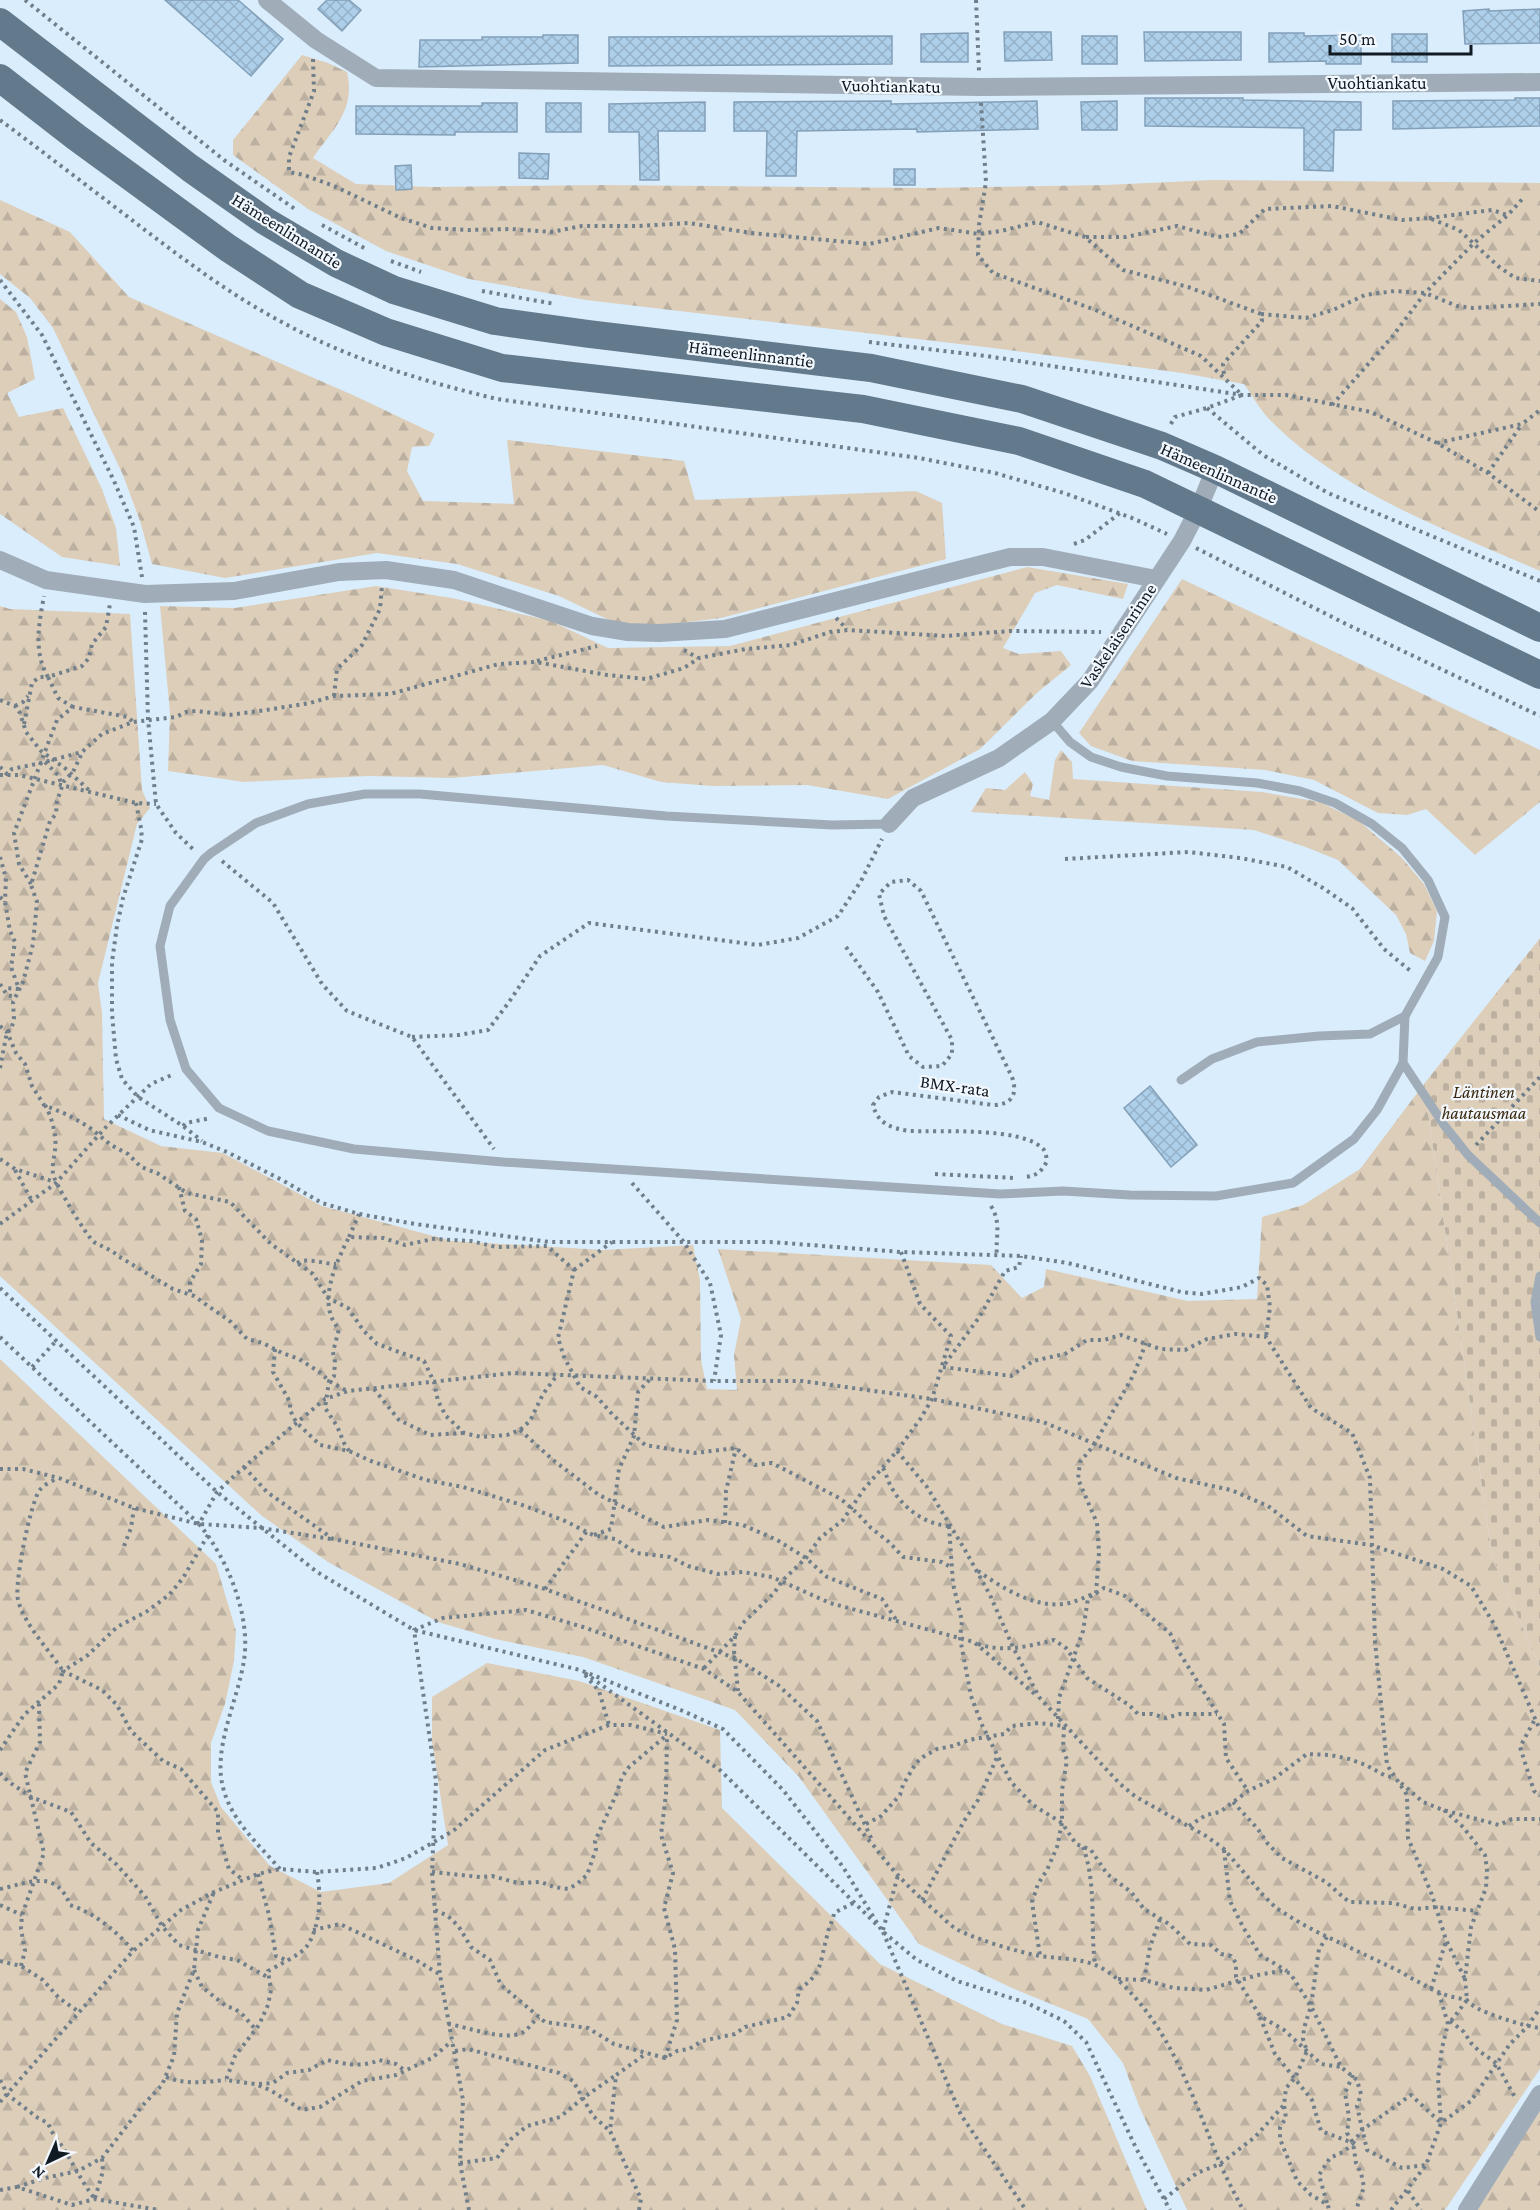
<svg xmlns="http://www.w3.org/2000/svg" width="1540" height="2210" viewBox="0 0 1540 2210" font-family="'Crimson Pro',serif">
	<defs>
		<pattern id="forest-firs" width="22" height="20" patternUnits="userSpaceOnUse" patternTransform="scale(1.5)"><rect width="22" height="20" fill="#ddceba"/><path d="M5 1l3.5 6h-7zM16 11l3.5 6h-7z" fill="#bcb0a0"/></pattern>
		<pattern id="cemetery-stones" width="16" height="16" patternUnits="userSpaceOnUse" patternTransform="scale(1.5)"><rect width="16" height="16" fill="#ddceba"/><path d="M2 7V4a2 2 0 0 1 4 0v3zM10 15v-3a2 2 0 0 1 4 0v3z" fill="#bcb0a0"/></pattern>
		<pattern id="building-cross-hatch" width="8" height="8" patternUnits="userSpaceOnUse" patternTransform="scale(1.5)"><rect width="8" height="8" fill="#aecfea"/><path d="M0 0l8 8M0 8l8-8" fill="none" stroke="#94b1c8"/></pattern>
	</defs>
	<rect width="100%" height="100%" fill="#daedfc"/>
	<!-- forest -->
	<g fill="url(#forest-firs)">
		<path d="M302,55l26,8 19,9c9,38 -14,57 -34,86l43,26 75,3 171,-2 323,3 180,-3 107,-5 328,3v388c-91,-40 -202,-80 -272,-153 -9,-10 -16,-23 -24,-34l-62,-11 -197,-26 -399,-47 -117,-21 -83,-28 -78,-42 -75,-54v-15z"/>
		<path d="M0,200l70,32 59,65 226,99 80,38 -6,12 -17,1 -5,24 16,30 91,3 -7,-64 177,21 11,39 221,-9 26,12 4,56 -225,59 -74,9 -32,-4 -56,-27 -102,-32 -80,-11 -152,25 -73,-14 -12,-43 -17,-46 -70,-147 -23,-30 -30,-24z"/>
		<path d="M0,299l16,13 11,25 8,42 -28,14 12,24 44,-9 39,81 14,39 4,38 -58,-9 -62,-43z"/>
		<path d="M1027,567l101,17 -5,15 -66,-14 -22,8 -32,55 16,6 42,-3 10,14 -33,27 -58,57 -92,50 -81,-14 -95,1 -51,-4 -58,-17 -151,13 -84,-2 -124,6 -76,-11 2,-58 -10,-107 75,2 141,-22 76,12 99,23 57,27 122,-2z"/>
		<path d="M1182,579l358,171v52l-65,53 -49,-46 -19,6 -29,-2 -64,-33 -49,-10 -133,-9 -41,-15 -12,-13z"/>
		<path d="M0,606l10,3 120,5 12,176 8,18 -13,16 -39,159 4,30 2,106 57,27 62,7 99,53 130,35 152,9 89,-5 7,35 1,80 6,29 30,1 -3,-35 7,-36 -23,-70 273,16 31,33 22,-11 2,-18 142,32 69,-2 5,-82 41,-12 57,-36 64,-85 68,472 48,111v402l-95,141h-258l-48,-104 -16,-43 -35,-44 -76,-31 -93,-44 -120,-167 -64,-67 -152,-53 -88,-18 -57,-17 -110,-60 -66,-46 -262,-240z"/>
		<path d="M1061,750l11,12 1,17 189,13 58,10 39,19 42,36 23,27 13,27 -3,30 -9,20 -15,-8 -4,-19 -10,-19 -58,-55 -35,-14 -49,-16 -283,-18 15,-24 19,2 20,-18 8,12 -3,12 19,4 6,-40z"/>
		<path d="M0,1359l216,205 20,67 -2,30 -9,43 -14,39v39l10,25 49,59 51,26 68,-9 59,-38 -16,-104v-44l55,-34 92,18 141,49 2,78 158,156 122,60 70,22 18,30 57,134h-1147z"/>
		<path d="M1540,2111v99h-65z"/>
	</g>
	<!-- cemetery -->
	<path fill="url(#cemetery-stones)" d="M1540,938v729l-48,-111 -68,-472z"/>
	<!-- building -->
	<g fill="url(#building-cross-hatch)" stroke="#83a0b8" stroke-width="1.5">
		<path d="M165,0h73l45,39 -32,37z"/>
		<path d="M327,0h22l12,10 -19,21 -24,-22z"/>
		<path d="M1489,9v2l51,-2v34l-75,1 -2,-33z"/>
		<path d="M1004,32h47l1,28 -47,1z"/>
		<path d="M1144,32h97v28l-96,1z"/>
		<path d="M968,33v29h-47v-28z"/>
		<path d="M1269,33h35v3l57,-1v29h-35v-3l-57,1z"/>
		<rect x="1392" y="34" width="35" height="28"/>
		<path d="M543,35h35v28l-159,4 1,-27h62v-3h61z"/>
		<path d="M892,36v28l-283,2v-29z"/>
		<rect x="1082" y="36" width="35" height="28"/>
		<path d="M1145,98h98v2l118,2v28h-27l-1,41 -29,-1v-42l-159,-2z"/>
		<path d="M1515,98h25v28l-147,3v-28l122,-1z"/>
		<path d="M891,101v3l146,-3 1,28 -121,3v-3l-120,2 -1,45h-30l1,-45h-33v-29z"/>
		<path d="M1117,101v29h-35l-1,-28z"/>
		<path d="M705,102v29h-47l1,49h-19l-1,-48h-30v-28z"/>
		<path d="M482,103h35v29h-62v3l-99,-1v-28h126z"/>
		<rect x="546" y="103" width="35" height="29"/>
		<path d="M519,153l30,1 -1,25 -29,-1z"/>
		<path d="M411,165l1,24 -16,1 -1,-24z"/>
		<rect x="894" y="169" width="21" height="16"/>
		<path d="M1150,1086l47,59 -26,22 -47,-59z"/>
	</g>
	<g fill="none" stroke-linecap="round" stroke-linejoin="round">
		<!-- path -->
		<g stroke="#707f8a" stroke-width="4" stroke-dasharray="3 4.5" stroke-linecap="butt">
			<path d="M25,0l199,160 71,49"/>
			<path d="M976,0l3,71"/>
			<path d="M313,59l1,32 -25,66v15l15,3 30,11 67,32 31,10 36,2 43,-1 40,3 31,-6h57l50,-3 62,10 118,11 70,-16 40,6 22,-3 36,-9 48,15 38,33 65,17 73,27 1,7 -39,43 1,11"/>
			<path d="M981,103l5,79 -7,43 -1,30 15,18 100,36 108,47 41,39 -35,13 -32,9 -6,10"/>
			<path d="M0,120c47,35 94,71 141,107 45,34 90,68 139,94 68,38 142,60 217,78l422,59 76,15 69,20 68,25 35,16"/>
			<path d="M1429,218l63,-8 15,5"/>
			<path d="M322,225l46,25"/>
			<path d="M1086,237h40l51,-11 41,11 21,-3 26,-25 67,-3 70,14 27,-2 30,12 39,36 17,12 25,3"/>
			<path d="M391,261l30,11"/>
			<path d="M0,280l42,55 72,146 20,46 8,50"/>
			<path d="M482,291l73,13"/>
			<path d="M1261,314l45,4 27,-8 32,-15 30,-4 30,2 32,13 16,2 67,-4"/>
			<path d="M869,342l117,14 256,39h44l85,17 66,31 51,30 52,39"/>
			<path d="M1332,405l60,-68 33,-44 49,-50 34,-28 16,-18"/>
			<path d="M1207,408l56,47 65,38 212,88"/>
			<path d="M1437,443l85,-19 18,-14"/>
			<path d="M1488,473l34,-49"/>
			<path d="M1074,544l11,-4 35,-27"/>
			<path d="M1196,548l152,77 192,91"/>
			<path d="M145,612l3,107 8,85 20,29 19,18"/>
			<path d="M836,618l11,11"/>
			<path d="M684,650l14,8"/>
			<path d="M537,661l60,-15"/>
			<path d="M334,696l3,-27 25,-24 18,-36 2,-23"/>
			<path d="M0,700l15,6 5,7 6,19 15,19 25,18 26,24"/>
			<path d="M15,706l8,-4 5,-6"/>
			<path d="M73,707l-15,-9 -10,-21 34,-11 7,-8 3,-14 14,-17 4,-23"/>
			<path d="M24,724l8,-41 7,-6h9c-15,-25 -9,-54 -4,-81"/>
			<path d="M45,762l13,13 4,10"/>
			<path d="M0,767l7,7 5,-5 29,-6 41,-11 20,-18 31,-12 43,-5 10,-5 10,-1 33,4 37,-5 44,-7 24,-7 56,-2 109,-30 37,-2 71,13 39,4 38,-11 15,-10 47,-9 45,-4 39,-13 18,-2 97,6 65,-5 91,1"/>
			<path d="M0,775h19l117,28 20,1"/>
			<path d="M136,803l5,25 1,11 -19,59 -6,28 -5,36v51l4,46 6,20 16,18 45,29 19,15"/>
			<path d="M0,857l6,21 -1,24"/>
			<path d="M1065,859l123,-7 52,6 47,9 36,21 29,20 32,41 29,24"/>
			<path d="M222,861l51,42 49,81 25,27 65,26 82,112"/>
			<path d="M31,884l-12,-20 -5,-31 43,-113 16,-13 55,10 5,5"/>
			<path d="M0,897l5,5 5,29 5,11 -4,25 8,22 -15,-1"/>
			<path d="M846,947l32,45 31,64 14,11 19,-1 10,-12v-14l-68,-124 -5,-22 12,-12 17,-2 13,11 91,186c6,17 0,28 -19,28l-101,-13 -13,5 -6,8c5,19 18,23 36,26 31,1 112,-4 133,17 4,3 4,8 5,13 -5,10 -10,15 -22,16"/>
			<path d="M0,984l7,11 8,2"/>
			<path d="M0,1026l7,6 9,21 9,11 7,22 12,19 24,10 21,12 22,18 17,9 13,13 16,6 30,20 43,9 41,42 42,30 15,24 20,10 15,22 14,14 47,17 10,21 4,19 8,15 18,17 17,4 26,-2 13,-5 10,-9 13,-27 15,-20"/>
			<path d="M412,1037l47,-2 29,-5 21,-28 31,-46 49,-33 169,22 40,-7 40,-22 23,-35 21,-42"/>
			<path d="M0,1068l7,-36 4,-2 3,-11 -1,-17 10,-20 10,-38 4,-42 -6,-17 19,-64 6,-7 1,-13 7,-20 9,-9 9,-19"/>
			<path d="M45,1105c7,12 12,31 10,45 -1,8 -3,16 -2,24 1,8 34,63 41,68 8,5 17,7 24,14l55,33 21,7 37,26 16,17 16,4 19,10 17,6 22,14 8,8 18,10"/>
			<path d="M118,1115l31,15 53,12 25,10 57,29 38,22 37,11 56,10 134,18h222l130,10 120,4 47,7 113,29 21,2 40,-7 17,-9 8,7 3,22 -4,30"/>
			<path d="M183,1126l3,-3 25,-5"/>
			<path d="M1476,1145l64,-68"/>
			<path d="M0,1159l15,10 40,13"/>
			<path d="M15,1170l17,31"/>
			<path d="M935,1174l80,4"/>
			<path d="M632,1183l51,58 27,42 11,52 -7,46"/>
			<path d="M179,1187l6,24 11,8 6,21 -1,24 -11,18v12"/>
			<path d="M991,1206c11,18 4,31 6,51"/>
			<path d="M0,1224l56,-41 48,-54 47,-45 23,-10"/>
			<path d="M349,1237l10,-23"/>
			<path d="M297,1263c12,-6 25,1 39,1"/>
			<path d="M574,1270l38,-28"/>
			<path d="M0,1288l217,204 100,80 97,58 166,40 103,41 40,18 60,61 60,77 39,64 35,29 40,21 70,22 37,18 22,21 50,106 34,62"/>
			<path d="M0,1337l199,187 18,-32 27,-25 81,-68 23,-8 165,-18 201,8h88l130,18 111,23 133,56 55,12 37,16 39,30 64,9 72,24 28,17 23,38 46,106"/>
			<path d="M275,1349l-2,23 17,30v8l6,12 24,23 29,6 22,10 55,19 37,7 59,18 41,15 30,15 22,4 21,14 34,4 18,9 30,8 25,-2 29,5 58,26 144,39 63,54"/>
			<path d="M945,1364l35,-48 25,-45 14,-4 2,-11"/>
			<path d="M32,1367l25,-27"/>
			<path d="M943,1367l68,9 22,-15 32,-7 22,-14h17l17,-5 39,14 25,1 22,-11 29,-5 30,3 45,71 41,25 18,45 5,163 12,124 20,30 1,43 24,57 14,45 19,39"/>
			<path d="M374,1389l25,31 31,15 33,-2"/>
			<path d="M520,1430l33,30 46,35 65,32 44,-7 35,5 34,15 29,18 21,19 55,22 15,22"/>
			<path d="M349,1451l-5,-8 -7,-17 -12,-18 4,-27 5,-5 1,-14 -2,-10 6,-23c-23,-25 -3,-66 10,-92l34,1 22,7 28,-6 38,2 25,6 51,-1 27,24 -16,68 6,19 16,30 17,10 15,17 33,31 50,8 41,-5 19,17 17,-2 69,36 17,15 13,14 18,14 14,15 39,5 10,6"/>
			<path d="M897,1451l30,36 38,63 25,45 23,52 26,50 81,87 16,13 70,39 18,13 39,46 13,13 21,13 18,10 82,39 34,19 17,7 19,4c5,11 60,27 73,28"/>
			<path d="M244,1467l23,25 66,47 127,25 85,25 190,69 43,27 39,36 56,121"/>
			<path d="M883,1468c4,7 5,15 10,22 11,19 34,35 56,36"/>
			<path d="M0,1469h23l36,9 75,30 65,16 62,4 70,11"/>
			<path d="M725,1523l1,-32 10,-43"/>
			<path d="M199,1524c28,34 52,91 45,136 -6,41 -33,90 -20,131 9,31 35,54 56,78"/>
			<path d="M949,1526l4,58 9,37 -2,17 11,58 11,29 29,57 22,23 29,18 14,21 15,6 16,24 24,18 13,17 25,15 21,20 21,1 10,9 10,2 5,7v14l24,39 24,14 37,34 20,3"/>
			<path d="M208,1535l-25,43 -14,17 -23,17 -29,15 -29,28 -25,16 39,19 15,15 14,26 32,30 18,8 37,43v21l11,36 13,10"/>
			<path d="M594,1535l17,-6 8,-60 15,-33 4,-44 14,-15"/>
			<path d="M124,1546l7,-18 3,-20"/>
			<path d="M978,1571c26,18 59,39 91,32 9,-2 18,-7 27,-10l3,-40 -2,-30 -19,-44 2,-17 14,-17 40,-71 12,-31"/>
			<path d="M545,1589l42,-58"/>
			<path d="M735,1636l-1,15 4,40"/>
			<path d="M978,1644c25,9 52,2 76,-4l12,8 21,30 42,27 9,9h14l14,4 14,-4h37"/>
			<path d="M704,1668l31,-32 8,-13 31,-30 9,-13 23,-22 14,-20 23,-18 21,-31 33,-38 24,-33 11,-19 19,-63 -31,-32 -19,-52"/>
			<path d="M585,1673l136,98 157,155"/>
			<path d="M585,1675l14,16 10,34"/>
			<path d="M1058,1719l1,-21 24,-67 5,-33 16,-10 21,8 45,37 9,19 45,72 2,34 22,33"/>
			<path d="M1534,1721l-14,26 14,44 6,5"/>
			<path d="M0,1750l24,-35 35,-31 4,-13c-14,-21 -39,-47 -45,-71 -4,-17 12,-94 21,-109 4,-6 13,-10 19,-13"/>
			<path d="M0,1773l9,9 22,15 40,15 20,31 25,21 29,32 17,30 17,19 40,12 18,3 32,18"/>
			<path d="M1401,1783l22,19 20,8 56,15 13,-6h28"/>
			<path d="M1233,1802l24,26 11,16 14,14 44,24 23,20 44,1 22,6 21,-2 41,4"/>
			<path d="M1444,1810l19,17 22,28 2,15 -1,18 -15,39 -6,52 2,21 -16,21"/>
			<path d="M866,1824l15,-8 19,-21 3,-10 13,-22 7,-6 14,-8 16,-3 16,-6 35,-6 8,-8 27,-3 25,3 -1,23 4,11 -5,30v33l-5,24 -10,23 -9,14 -6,18 8,54"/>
			<path d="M1189,1826l17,-11 14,-3 28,-21 27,-13 32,-24 23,1 19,4 17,6 18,10 11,3"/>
			<path d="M1083,1847c14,38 7,78 12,118"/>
			<path d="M1224,1850l6,51 13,26 17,28 27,16"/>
			<path d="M317,1872c4,23 4,53 -10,74 -5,8 -30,20 -39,25l3,19 -3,15 -9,20 -24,31 -9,24 29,4 15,6 32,20 18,-3 42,-26 34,-6 36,-17 20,-17"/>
			<path d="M432,1872l48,5 12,-1 26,7 23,-1 13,5 14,2 9,-5 10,-9 9,-26 -1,-8 21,-46 6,-18 7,-10 38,-32"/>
			<path d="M258,1874l11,41 7,41 10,4"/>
			<path d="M0,1889c29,-6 56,-21 70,16 24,8 47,26 63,46"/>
			<path d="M922,1900l42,-79 14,-21 20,-45"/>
			<path d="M0,1905l22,10"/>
			<path d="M435,1910l13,6 11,11 12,20 19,13 11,25 44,37 43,6 26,16 51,14 12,-7 12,-2 13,-8 33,-7 10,-7 43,-10 9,-14 2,-14c24,-15 21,-28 28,-53 1,-8 6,-15 7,-23l19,-10"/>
			<path d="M313,1930l27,-6 76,36 23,14"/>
			<path d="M883,1930l15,-55"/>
			<path d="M883,1932l78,183 65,95"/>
			<path d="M1327,1937l-8,12 -8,57 -7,22 -1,11 4,12 -12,27 -9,10 -2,17 2,13 -6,9v12l17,42 14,14 17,10 1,5"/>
			<path d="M0,1961l21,5 22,14 16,18 20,14"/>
			<path d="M21,1966l4,-15 -4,-22 1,-14 22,-62 -19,-80 15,-31 -1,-38"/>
			<path d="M194,1970l8,17 24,19 9,3 9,7 12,14"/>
			<path d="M1118,1979l26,1 30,8 32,2 52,-15 22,-4 10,2 21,33 30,61 16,13 4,14 -4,12 10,44 35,18 24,-3"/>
			<path d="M1144,1980l6,-33 10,-28"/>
			<path d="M1431,1989l15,-48"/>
			<path d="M1260,2017l15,37 37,46 9,31 32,12 9,-13 49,-35 30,28 -3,-45 4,-30 6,-24 -9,-31"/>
			<path d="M1450,2021l14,11 7,11 8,8 17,12 20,36"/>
			<path d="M448,2024c20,3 54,17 74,9 6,-3 11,-12 17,-16"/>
			<path d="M455,2051l13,-2 91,24 14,8 20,35 17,15"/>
			<path d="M665,2058l12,-38 -2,-71 -11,-41 9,-35 -12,-38 5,-41 1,-59"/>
			<path d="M1353,2075l-8,18 4,24 -2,16 6,10 3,20 5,10 3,14 -8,23"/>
			<path d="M166,2077c20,8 39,5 60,3"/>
			<path d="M0,2080l8,15 30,23 10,5c6,15 10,16 17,28 10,16 18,33 30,48"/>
			<path d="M259,2084l14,-1 14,-10 22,-3 18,-10c19,4 34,8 52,0l17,4 8,6"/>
			<path d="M0,2102l133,-151 48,-41 33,-18 44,-18 22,-5 37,3 60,-4 29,-10 47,-27 92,-81 64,-25h22l36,9"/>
			<path d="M460,2163l37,-5 14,-19 16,-13 33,-9 23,-19 33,-23"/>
			<path d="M17,2187l28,-9 33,-7 24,-13 41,-53 19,-20 12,-29 3,-43 17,-43 4,-40 16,-38"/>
			<path d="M0,2190l17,-3 55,18 23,-6 63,11"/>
			<path d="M1408,2191l13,19"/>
			<path d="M95,2198l8,-27 -1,-13"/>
			<path d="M1164,2199l33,-26 23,-9 35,-27 29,-32"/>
			<path d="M1327,2203l-8,-28 11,-17 13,-6 10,-8"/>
			<path d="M469,2210l-9,-47 3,-63 -23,-125 -8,-103 4,-91 -22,-151 29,-12 83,-8 57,17 121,42 34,23 136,154c19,26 42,49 66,69 5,5 11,11 18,15 20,10 60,22 82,26 30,4 53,1 77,23 53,48 76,118 102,182 7,17 16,33 24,49"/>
			<path d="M639,2210l2,-11 -31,-68 6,-56 31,-22"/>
			<path d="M1391,2210l35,-45 15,-42 30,-22 39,-57 17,-17 13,-19"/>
		</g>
		<!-- lane -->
		<g stroke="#a0adb8" stroke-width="9">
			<path d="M1052,721l18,21 21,15 30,10 46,9 90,7 43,8 35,12 37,21 30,24 26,32 17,37 -7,40 -33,59 -35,18 -51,2 -62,6 -45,17 -31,21"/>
			<path d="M889,824l-57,1 -166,-9 -246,-22h-55l-57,10 -52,19 -45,30 -7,6 -34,47 -10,40 10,74 16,49 33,39 49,23 86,18 149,13 497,32 63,-3 67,4 86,1 77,-13 61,-44 23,-29 26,-47"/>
			<path d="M1405,1016l-2,47 41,62 24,30 72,68"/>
			<path d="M1540,1276l-5,26 5,35"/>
		</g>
		<!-- street -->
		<g stroke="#a0adb8" stroke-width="18">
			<path d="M267,0l49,40 60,38 604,9 560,-5"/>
			<path d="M0,560l46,20 99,14 89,-3 105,-19 47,-2 68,10 138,46 36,6 31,1 66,-4 285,-72h33l113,22"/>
			<path d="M889,824l24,-26 86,-40 53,-37 38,-40 92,-140 16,-31 17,-41"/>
			<path d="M1467,2210l73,-116"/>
		</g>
		<!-- primary -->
		<g stroke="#637a8d" stroke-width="28">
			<path d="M0,22l190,146 75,53 71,42 58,27 101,31 94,13 282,34 151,31 140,47 53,23 325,159"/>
			<path d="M0,78l76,59 152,111 72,47 86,37 116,36 361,41 156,32 126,43 395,191"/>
		</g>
	</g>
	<g text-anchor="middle" stroke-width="4.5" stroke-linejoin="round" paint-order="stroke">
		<!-- street labels -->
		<g font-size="18" fill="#0f1a23" stroke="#f2f8fd">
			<text x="1377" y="89">Vuohtiankatu</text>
			<text transform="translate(891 86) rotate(1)" y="6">Vuohtiankatu</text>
			<text transform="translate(287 231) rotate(32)" y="6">Hämeenlinnantie</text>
			<text transform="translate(751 354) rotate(7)" y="6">Hämeenlinnantie</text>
			<text transform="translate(1219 473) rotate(24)" y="6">Hämeenlinnantie</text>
			<text transform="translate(1118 636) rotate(-56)" y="6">Vaskelaisenrinne</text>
			<text transform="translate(955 1086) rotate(8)" y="6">BMX-rata</text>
		</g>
		<!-- park labels -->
		<g font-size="18" font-style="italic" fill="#3a270c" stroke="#f2f8fd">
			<text x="1484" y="1098">Läntinen<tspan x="1484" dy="21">hautausmaa</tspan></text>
		</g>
	</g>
	<!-- north arrow -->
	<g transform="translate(48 2162) rotate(224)" stroke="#f2f8fd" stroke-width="4.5" paint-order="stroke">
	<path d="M0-4.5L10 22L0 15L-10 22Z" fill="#0f1a23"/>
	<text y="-9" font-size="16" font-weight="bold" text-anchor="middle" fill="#0f1a23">N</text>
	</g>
	<!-- scale -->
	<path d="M1330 45v9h141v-9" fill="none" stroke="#0f1a23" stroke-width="3"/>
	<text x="1339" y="45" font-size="18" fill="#0f1a23" stroke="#f2f8fd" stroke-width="4.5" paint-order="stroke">50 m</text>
</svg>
